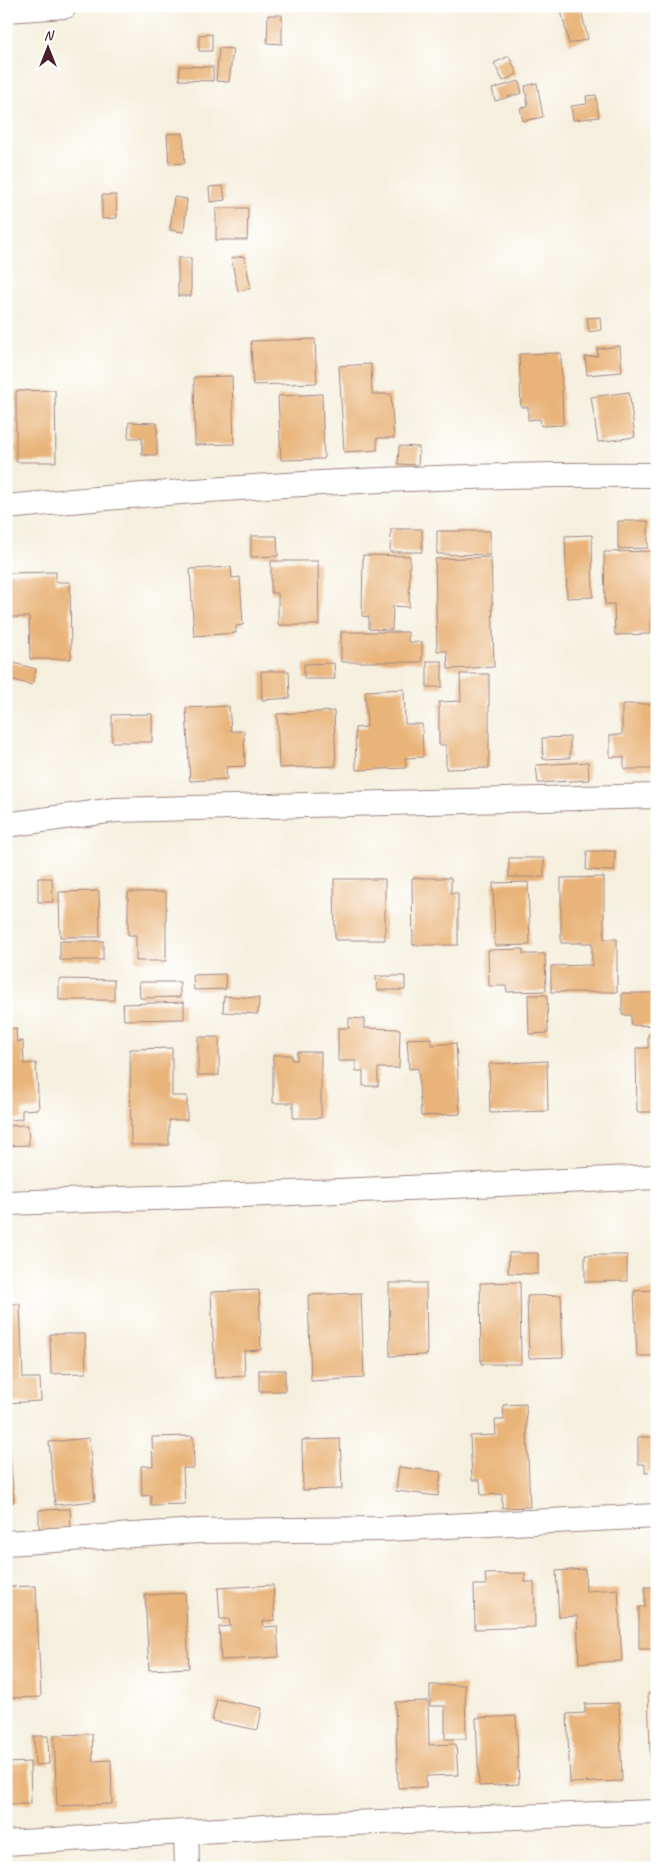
<svg xmlns="http://www.w3.org/2000/svg" width="663" height="1874" viewBox="0 0 663 1874" font-family="Caveat,sans-serif">
	<rect width="100%" height="100%" fill="#fff"/>
	<filter id="ink" filterUnits="userSpaceOnUse"><feTurbulence type="fractalNoise" baseFrequency=".02" numOctaves="2"/><feDisplacementMap in="SourceGraphic" scale="10" xChannelSelector="R" yChannelSelector="G"/><feConvolveMatrix kernelMatrix="1 2 1 2 8 2 1 2 1" color-interpolation-filters="sRGB"/></filter>
	<filter id="wash" filterUnits="userSpaceOnUse"><feTurbulence type="fractalNoise" baseFrequency=".0096" numOctaves="4" result="noise"/><feDisplacementMap in="SourceGraphic" scale="20" xChannelSelector="R" yChannelSelector="G"/><feGaussianBlur stdDeviation="1.12" result="paint"/><feColorMatrix in="noise" values="0 0 0 0 0 0 0 0 0 0 0 0 0 0 0 0 0 1.4 0 .05"/><feComposite in="paint" operator="in"/></filter>
	<g filter="url(#wash)">
		<rect width="100%" height="100%" fill="#f5efdd"/>
		<g id="blocks">
			<!-- building -->
			<g fill="#e9b479">
				<path d="M560,6h20l8,33 -19,5z"/>
				<path d="M268,15h14v29l-15,-1z"/>
				<path d="M212,34v17h-13v-16z"/>
				<path d="M219,48l14,1 -4,33 -13,-1z"/>
				<path d="M509,56l8,18 -14,7 -9,-18z"/>
				<path d="M180,66l33,1v14l-34,-1z"/>
				<path d="M519,81l3,12 -27,8 -3,-12z"/>
				<path d="M537,83l6,34 -20,4 -3,-13 8,-1 -3,-21z"/>
				<path d="M596,95l3,22 -26,3 -2,-14 16,-2 -1,-8z"/>
				<path d="M183,133l2,30 -16,1 -2,-30z"/>
				<path d="M223,186l2,14 -15,2 -1,-15z"/>
				<path d="M102,195h14l1,23 -15,1z"/>
				<path d="M174,197l13,2 -3,33 -14,-2z"/>
				<path d="M216,208h32l-1,32h-31z"/>
				<path d="M244,256l7,32 -13,3 -7,-33z"/>
				<rect x="178" y="258" width="13" height="38"/>
				<path d="M600,317l1,13 -12,2 -2,-14z"/>
				<path d="M315,339l2,44 -64,2 -2,-44z"/>
				<path d="M620,346l2,26 -35,3 -2,-18 13,-1 -1,-7z"/>
				<path d="M561,353l2,72 -22,1 -1,-7 -12,1v-13h-7l-2,-53z"/>
				<path d="M371,364l1,30h19l3,44h-17v12l-33,2 -5,-86z"/>
				<path d="M232,376l2,68 -39,1 -1,-68z"/>
				<path d="M55,390l1,72h-40v-71z"/>
				<path d="M629,392l6,45 -37,5 -7,-45z"/>
				<path d="M322,394l2,65 -43,1 -3,-64z"/>
				<path d="M129,422l28,1v32h-15v-17h-14z"/>
				<path d="M399,446l20,1 -1,18 -20,-1z"/>
				<path d="M618,521h30v27l-30,1z"/>
				<path d="M391,529h31v23h-32z"/>
				<path d="M437,531h53v24l-53,-1z"/>
				<path d="M592,535l1,62 -26,1 -2,-62z"/>
				<path d="M251,536h26l1,20 -27,1z"/>
				<path d="M655,551l1,53h-5v30l-36,1 -1,-31h-9l-1,-52z"/>
				<path d="M363,555l47,1 -1,51 -16,-1 -1,24 -23,-1v-12l-7,-1z"/>
				<path d="M491,557l3,110 -46,2 -1,-18h-10l-2,-92z"/>
				<path d="M271,561h47l1,64h-41v-32h-7z"/>
				<path d="M231,567l1,11 8,-1 3,48 -7,1v7l-42,3 -4,-67z"/>
				<path d="M56,572v10h14l1,77h-41l-1,-42h-23v-44z"/>
				<path d="M341,632h67v10h14v20h-81z"/>
				<path d="M6,661l30,8 -4,16 -26,-7z"/>
				<rect x="427" y="661" width="15" height="26"/>
				<path d="M334,663l1,16h-31v-15z"/>
				<path d="M261,671h28l1,27 -28,2z"/>
				<path d="M460,674h29v94l-43,1v-24h-7v-43l22,-1z"/>
				<path d="M404,689l1,35h17l1,33 -18,1 1,10 -50,2 -1,-42 12,-1 -2,-36z"/>
				<path d="M622,704h35v65h-33v-12h-14v-22h12z"/>
				<path d="M229,706l2,25h13l1,35 -19,1 1,12 -37,2 -4,-73z"/>
				<path d="M334,711l2,55 -57,2 -2,-54z"/>
				<path d="M152,714v28h-40v-27z"/>
				<path d="M570,737v21l-27,1 -1,-21z"/>
				<path d="M588,762l1,18 -51,3 -2,-18z"/>
				<path d="M587,851h28l-1,20 -28,-1z"/>
				<rect x="509" y="858" width="35" height="19"/>
				<path d="M604,877v62h13v53h-66v-26l41,-1v-22h-31v-65z"/>
				<path d="M38,878h14l1,24h-15z"/>
				<path d="M412,878h39v15h7v52h-45z"/>
				<path d="M334,879h51v61h-50z"/>
				<path d="M528,882l2,63 -35,1 -2,-63z"/>
				<path d="M99,891l1,46h-40l-1,-45z"/>
				<path d="M128,892h38v69h-30v-26h-8z"/>
				<rect x="60" y="941" width="43" height="19"/>
				<path d="M523,949v5h22l1,37 -39,1 -1,-6h-17l-1,-36z"/>
				<path d="M225,974l1,15 -32,1 -1,-15z"/>
				<path d="M376,976h29v14h-28z"/>
				<path d="M59,979l55,1v20h-55z"/>
				<path d="M139,982h41v15l-40,1z"/>
				<path d="M622,993h35v33l-26,-1v-10h-9z"/>
				<path d="M528,995h19l1,38 -19,1z"/>
				<path d="M224,996l35,2 -1,16 -35,-2z"/>
				<path d="M184,1002v17l-60,1 -1,-16z"/>
				<path d="M349,1018l15,1v9l36,1 -1,39h-21v18h-15v-15h-7v-10h-18v-33h11z"/>
				<path d="M16,1028l1,14 6,-1 1,23 12,-1 3,46 -17,1v9l-16,1v-91z"/>
				<path d="M648,1035h9v77h-20l-1,-64h12z"/>
				<rect x="198" y="1037" width="21" height="38"/>
				<path d="M431,1038v7l25,-2 4,71 -39,2 -3,-48 -9,1 -2,-30z"/>
				<path d="M172,1048v48h15v24h-18v25h-38l-1,-96z"/>
				<path d="M297,1052h24v66h-28v-15h-20v-48h19v5h5z"/>
				<path d="M547,1061l1,50 -58,2 -1,-49z"/>
				<path d="M28,1125l1,20 -23,1v-20z"/>
				<path d="M509,1253h29v21l-30,-1z"/>
				<path d="M585,1255h42v26l-42,1z"/>
				<path d="M520,1282l1,82h-40l-1,-81z"/>
				<path d="M389,1283h37l1,72 -37,1z"/>
				<path d="M259,1290l2,60 -17,1 1,25 -30,2 -4,-86z"/>
				<path d="M657,1290v66h-20l-3,-65z"/>
				<path d="M361,1293l3,85 -53,3 -3,-86z"/>
				<path d="M561,1295l2,62 -34,1 -2,-62z"/>
				<path d="M6,1304h14l3,74h17l1,23 -35,2z"/>
				<path d="M50,1334h35l1,39 -35,1z"/>
				<rect x="259" y="1370" width="26" height="21"/>
				<path d="M526,1404l4,103 -28,1v-14l-21,1 -1,-15h-8l-2,-44 26,-1 -1,-15h9l-1,-15z"/>
				<path d="M6,1429h2l6,73 -8,1z"/>
				<path d="M193,1436l1,32h-11l2,36 -34,1v-10l-9,1 -1,-30h12l-1,-29z"/>
				<path d="M638,1437h19v35l-12,1v-9h-7z"/>
				<path d="M89,1438l6,63 -40,4 -6,-63z"/>
				<path d="M340,1439l2,50 -39,1 -1,-50z"/>
				<path d="M399,1467l42,5 -3,24 -42,-5z"/>
				<path d="M70,1509l1,22 -32,1v-22z"/>
				<path d="M585,1569l1,22 32,-2 4,72 -43,2 -2,-47 -18,1 -3,-46z"/>
				<path d="M525,1573v9h9l1,45 -60,2 -1,-44h12l-1,-11z"/>
				<path d="M273,1585l2,35 -12,1 1,6 13,-1 2,31 -58,3 -2,-33 11,-1 -1,-7h-9l-2,-31z"/>
				<path d="M36,1586l5,111 -34,1 -1,-111z"/>
				<path d="M645,1587h12v62h-18v-42h6z"/>
				<path d="M185,1593l4,75 -40,2 -4,-75z"/>
				<path d="M430,1685h35l1,54h-21v-33h-15z"/>
				<path d="M648,1693h9v82h-6z"/>
				<path d="M217,1699l45,9 -4,22 -46,-9z"/>
				<path d="M428,1701l1,44 27,-1 2,31 -32,1v11l-28,1 -3,-86z"/>
				<path d="M619,1703l3,78 -52,2 -3,-69 18,-1v-9z"/>
				<path d="M516,1716l3,68 -40,2 -3,-68z"/>
				<path d="M92,1734l1,27 18,-1 1,44 -55,2 -3,-71z"/>
				<path d="M34,1736h14l1,28 -14,1z"/>
				<path d="M30,1762l1,42h-25v-41z"/>
			</g>
		</g>
	</g>
	<g filter="url(#ink)">
		<use href="#blocks" fill-opacity="0" stroke="#a08784" stroke-width="1"/>
		<g fill="none" stroke-linecap="round" stroke-linejoin="round">
			<defs>
				<g id="street">
					<path d="M6,10l59,-4"/>
					<path d="M6,507c216,-21 434,-34 651,-32"/>
					<path d="M6,825l109,-15 542,-14"/>
					<path d="M6,1203l262,-9 389,-17"/>
					<path d="M6,1543l192,-12 186,-2 273,-13"/>
					<path d="M186,1833l1,35"/>
					<path d="M6,1843l291,-18 360,-13"/>
				</g>
			</defs>
			<!-- street casing -->
			<use href="#street" stroke="#a08784" stroke-width="26"/>
			<!-- street -->
			<use href="#street" stroke="#fff" stroke-width="24"/>
		</g>
	</g>
	<!-- margin -->
	<rect width="663" height="1874" fill="none" stroke="#fff" stroke-width="25"/>
	<!-- north arrow -->
	<g transform="translate(48 48)" stroke="#ffffff" stroke-width="4" paint-order="stroke">
	<path d="M0-4L9 19L0 12L-9 19Z" fill="#4a1f2b"/>
	<text y="-8" font-size="14" font-weight="bold" text-anchor="middle" fill="#4a1f2b">N</text>
	</g>
</svg>
